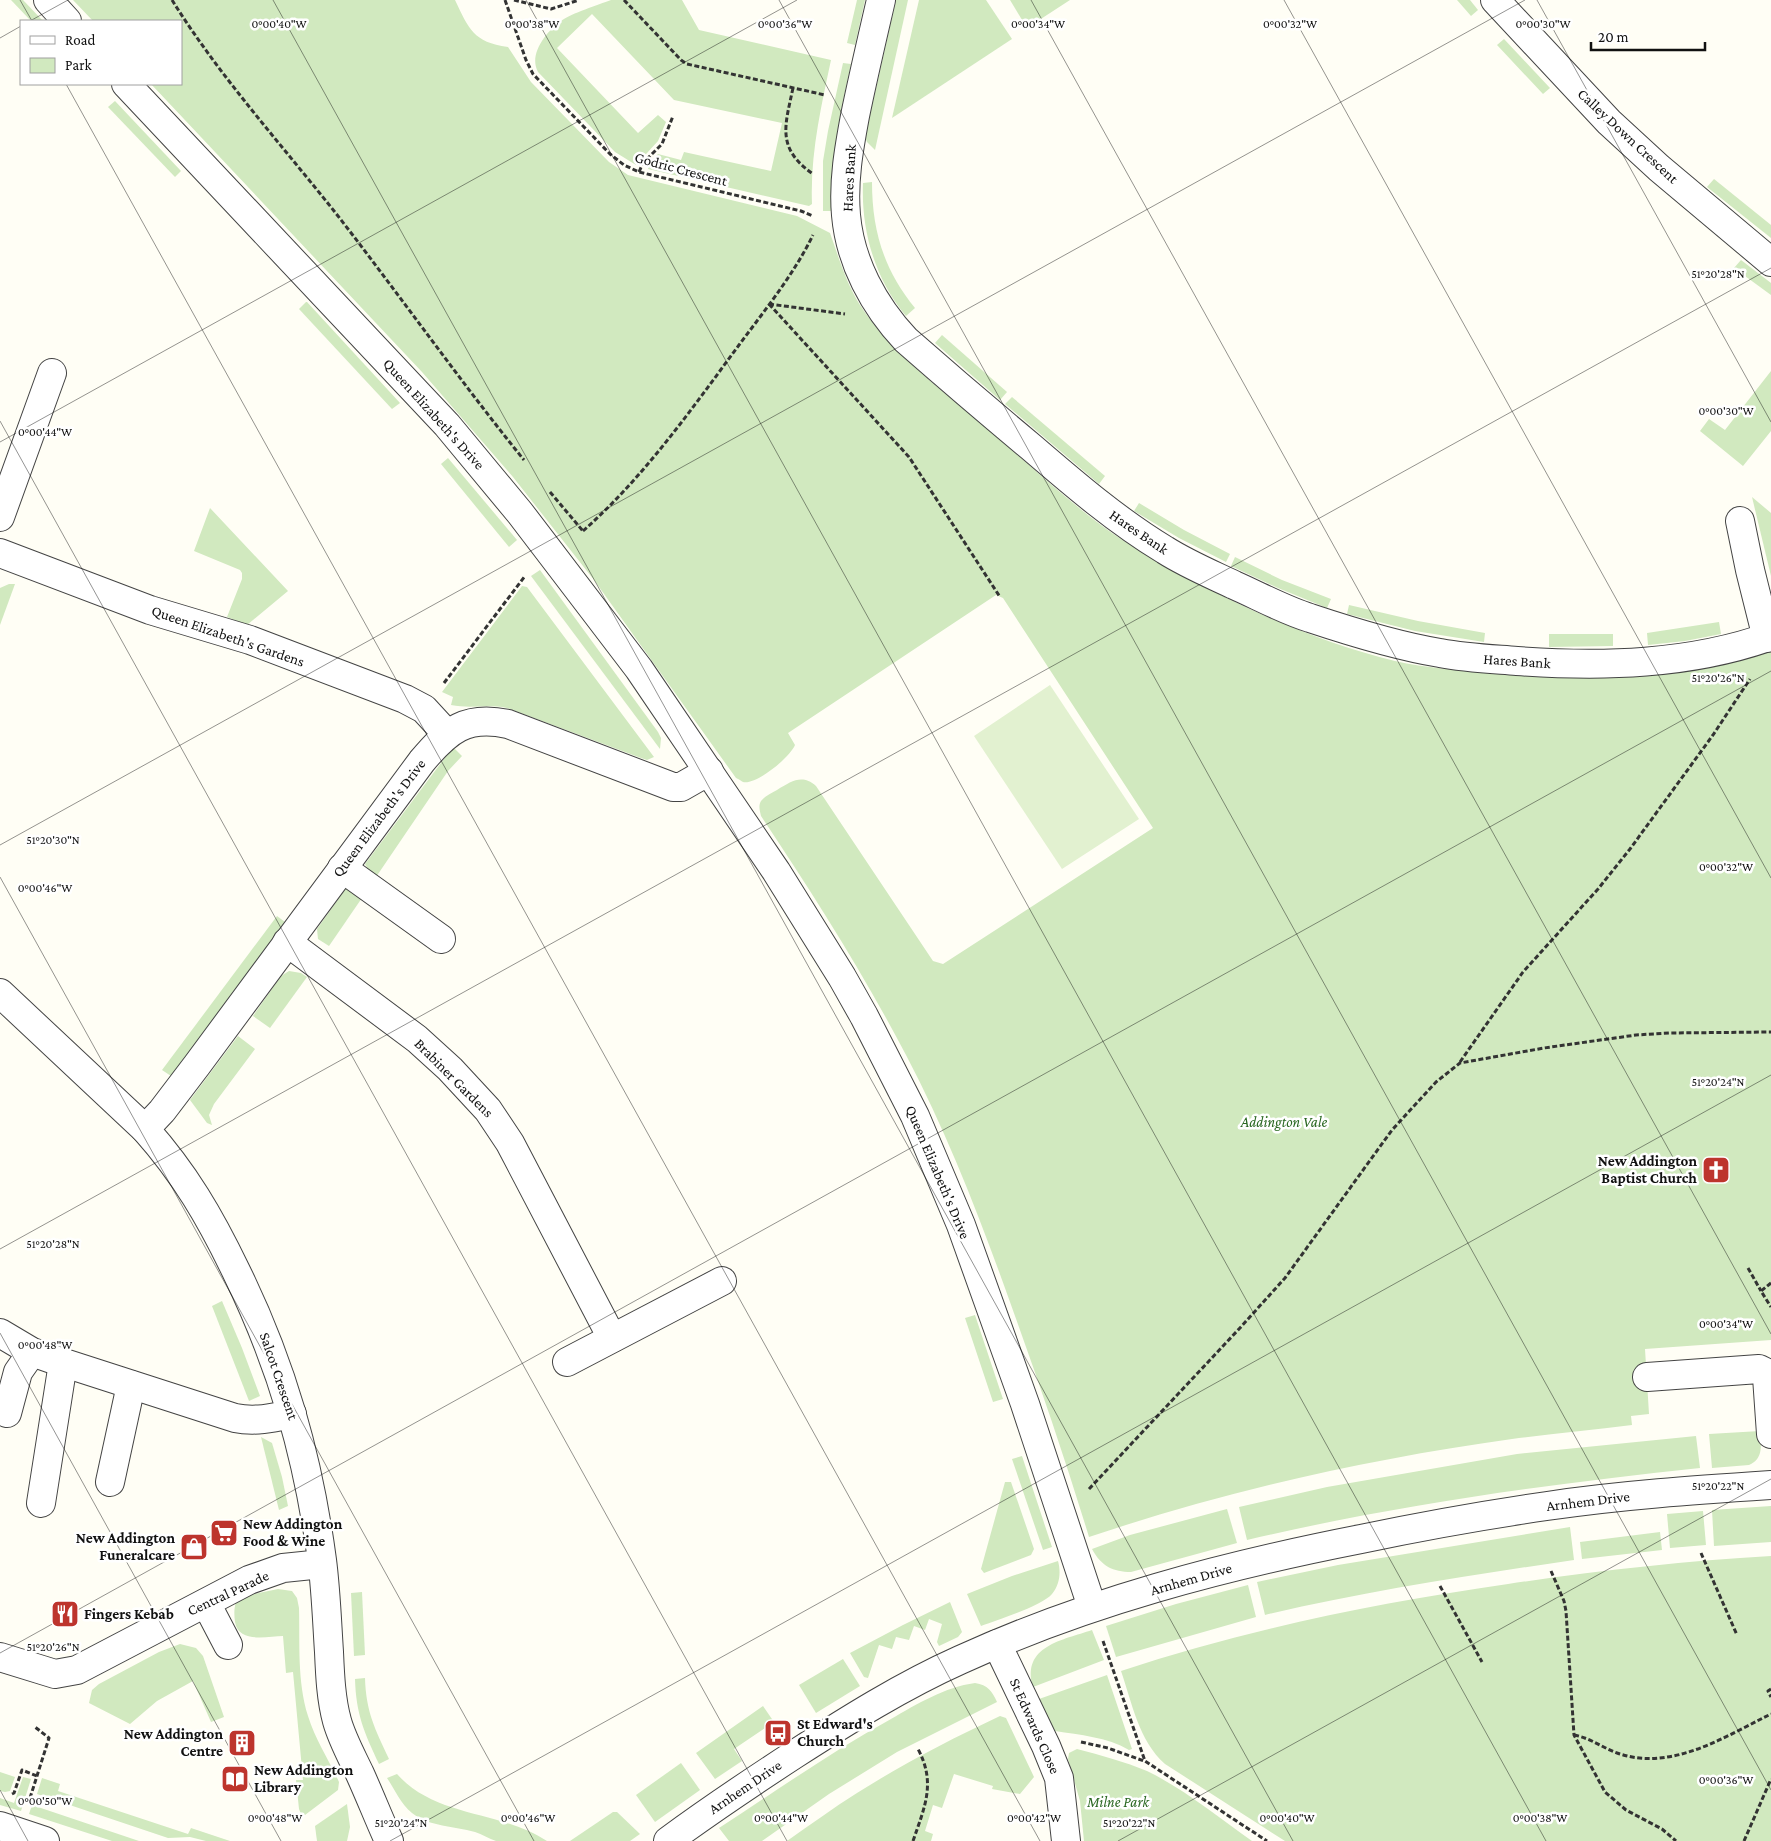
<svg xmlns="http://www.w3.org/2000/svg" width="1771" height="1841" viewBox="0 0 1771 1841" font-family="'Crimson Pro',serif">
	<rect width="100%" height="100%" fill="#fffef5"/>
	<!-- green -->
	<g fill="#d1e9bf">
		<path d="M11,0h12l20,21h-12z"/>
		<path d="M73,0h382c14,29 18,42 53,47l23,35 78,80 19,13 169,41 33,17c9,25 16,50 30,72 33,51 91,92 136,131 38,33 75,68 116,97 20,14 41,25 62,37 67,38 146,73 221,91 31,7 63,9 94,12 95,8 191,7 282,-22v689l-126,9 4,65 -18,2 1,9c-40,5 -80,9 -120,14 -144,20 -286,52 -423,98 -24,-79 -51,-157 -79,-235 -30,-84 -62,-167 -104,-247 -43,-82 -93,-161 -145,-239 -1,-5 -3,-10 0,-15 4,-5 11,-8 16,-11 15,-9 25,-16 39,-4l117,175 10,3 210,-136 -150,-230 -7,-3 -208,138 7,12c-5,12 -38,40 -52,37 0,0 -6,-4 -7,-4l-142,-198 -81,-103 -91,-105 -271,-288h30v-63h-88z"/>
		<path d="M611,0h71l17,30 132,30c-10,47 -21,95 -19,144l-3,2 -161,-37 2,-7 8,-8 23,6 3,-8 87,19 11,-48 -108,-23 -82,-86 -35,34 81,85 20,-18 8,7 -8,19 -22,24 -21,-13 -77,-80c-10,-18 9,-41 23,-51 11,-8 37,-16 50,-21z"/>
		<path d="M857,0h8l-10,45 -8,-2z"/>
		<path d="M896,0h12l-33,150 -8,-8 -2,-5z"/>
		<path d="M919,0h67l26,39 -120,79z"/>
		<path d="M1010,0h60l-43,28z"/>
		<path d="M1457,0h13l8,10 -7,6z"/>
		<path d="M1504,39l46,49 -7,6 -46,-49z"/>
		<path d="M843,63l8,1c-11,50 -21,95 -19,147h-9v-50l5,-30z"/>
		<path d="M115,101l66,70 -6,6 -67,-70z"/>
		<path d="M1714,179l57,46v13l-64,-51z"/>
		<path d="M872,182c0,49 12,88 43,126l-9,8c-31,-37 -45,-85 -43,-133z"/>
		<path d="M1741,260l30,23v12l-37,-27z"/>
		<path d="M306,302h1l93,101 -8,6 -93,-100z"/>
		<path d="M942,335l65,57 -7,8 -65,-57z"/>
		<path d="M1771,371v60l-28,35 -43,-35 9,-12 16,11z"/>
		<path d="M1012,397l93,79 -6,8 -94,-80z"/>
		<path d="M448,458l69,82 -8,7 -68,-83z"/>
		<path d="M1752,497l19,16v63z"/>
		<path d="M1139,503l45,27 46,24 -4,8 -47,-24 -45,-27z"/>
		<path d="M210,508l78,83 -41,34 -20,-8 15,-38v-6l-2,-3 -46,-19z"/>
		<path d="M1235,557l47,23 49,19 -4,9 -49,-20 -47,-22z"/>
		<path d="M540,570l118,162 3,6 -1,11 -129,-173z"/>
		<path d="M9,584h6l-15,41v-37z"/>
		<path d="M522,586l5,1 127,170 -7,3 -6,-2 -134,-50c-19,-4 -37,1 -56,-3l2,-8 -11,-5z"/>
		<path d="M1349,605l69,16 67,12 -1,9 -69,-11 -68,-17z"/>
		<path d="M1719,622l2,12 -36,7 -37,4 -1,-12z"/>
		<path d="M1549,634h64v12l-64,1z"/>
		<path d="M453,747l9,9 -14,15 -74,109 -9,-16z"/>
		<path d="M346,888l18,7 -35,51 -11,-7 -1,-10z"/>
		<path d="M277,916l8,6 -114,154 -9,-6z"/>
		<path d="M289,971l12,2 6,4 -37,51 -17,-12 28,-40z"/>
		<path d="M238,1036l17,13 -41,55 -5,11 3,10 -5,-2 -17,-23z"/>
		<path d="M222,1301l20,47 18,48 -11,5 -37,-95z"/>
		<path d="M975,1315l28,84 -10,3 -28,-84z"/>
		<path d="M1760,1431c1,13 4,28 -11,34l-37,3 -3,-34z"/>
		<path d="M1696,1436l4,32c-152,16 -304,37 -453,72l-8,-33 88,-20 190,-33z"/>
		<path d="M261,1437l11,6 10,34 6,29 -9,4z"/>
		<path d="M1022,1456l30,91 -9,3 -31,-91z"/>
		<path d="M1005,1482h6l23,67 -3,6 -47,18 -3,-4z"/>
		<path d="M1771,1506v36l-57,4 -2,-36z"/>
		<path d="M1227,1509l10,34 -106,29c-18,0 -30,-6 -39,-23l38,-14z"/>
		<path d="M1703,1511l3,34 -36,3 -3,-34z"/>
		<path d="M1570,1527l4,33c-103,15 -207,31 -309,55l-8,-33 81,-17z"/>
		<path d="M1660,1532l2,18 -80,9 -2,-17z"/>
		<path d="M1771,1556v285h-486l-120,-77c-26,-23 -33,-61 -44,-93 126,-42 256,-68 387,-87 87,-13 175,-23 263,-28z"/>
		<path d="M1058,1561c3,11 2,23 -6,33 -10,12 -55,26 -71,32l-14,-32 45,-18z"/>
		<path d="M1248,1585l8,32 -140,40 -10,-31 70,-22z"/>
		<path d="M278,1589l14,2 5,7 2,10c1,35 -2,73 9,108 7,23 21,44 31,66l-1,8 -33,25 -4,-1 -2,-5 -3,-29h7l-10,-108 -7,1 -3,-37c-15,0 -44,8 -48,-14 -1,-7 -1,-14 1,-20l13,-7z"/>
		<path d="M362,1592l3,63 -11,1 -3,-63z"/>
		<path d="M950,1602l12,30 -4,5 -19,9 -2,-4 5,-18 -13,-5 -4,11 -11,-4 -5,14 -13,-3 -4,12 -13,-4 -11,33 -4,-1 -14,-24 53,-28z"/>
		<path d="M1092,1630l12,30 -71,27c-12,-41 30,-47 59,-57z"/>
		<path d="M180,1644l16,4 7,8 21,61 -13,5 -18,-41 -36,20 -27,23 -41,-21 3,-13 7,-6 60,-32z"/>
		<path d="M843,1659l17,27 -44,27 -17,-28z"/>
		<path d="M1107,1675l25,74 -3,1c-22,-13 -49,-15 -74,-19l-16,-32z"/>
		<path d="M365,1678c1,34 10,51 24,81l-10,5c-15,-32 -23,-50 -24,-85z"/>
		<path d="M975,1683c13,2 17,8 22,19l-100,50 -68,42 -67,47h-33l-10,-13c57,-37 112,-76 172,-109 26,-15 54,-32 84,-36z"/>
		<path d="M763,1706l11,16 -40,27 8,12 -27,18 -19,-26z"/>
		<path d="M1000,1716l6,2 28,59 -14,17 -28,-5 1,-3 -39,-12 -12,34 -9,-3 -8,26 8,3 -2,7h-144c23,-16 46,-33 70,-48 46,-29 94,-54 143,-77z"/>
		<path d="M1077,1749c24,6 48,13 70,22 37,18 71,46 105,70h-168l-4,-40 -12,-42 1,-6z"/>
		<path d="M681,1763l19,27 -45,32 -19,-27z"/>
		<path d="M0,1772l15,5 -5,14 -5,1 -5,-1z"/>
		<path d="M397,1774c39,44 103,36 150,67 -12,0 -41,0 -51,0 -7,-2 -14,-7 -21,-9 -21,-6 -45,-5 -63,-19 -11,-9 -17,-23 -25,-35z"/>
		<path d="M23,1777l8,2 -10,32 -21,-6v-7l14,5z"/>
		<path d="M42,1778l18,6 -2,7 130,43 3,-6 39,13h-24l-16,-4 -22,1 -131,-44z"/>
		<path d="M347,1804l3,23 -3,14h-30l-2,-15z"/>
		<path d="M32,1805l107,36h-27l-83,-27z"/>
		<path d="M613,1812h4l23,22 -10,7h-60z"/>
	</g>
	<!-- pitch -->
	<path fill="#e2f1d0" d="M1050,685l89,134 -77,50 -88,-133z"/>
	<g fill="none" stroke-linecap="round" stroke-linejoin="round">
		<defs>
			<g id="minor">
				<path d="M48,0l19,21"/>
				<path d="M881,0c-9,39 -18,77 -26,116 -6,32 -12,65 -9,99 4,47 28,91 60,125 41,36 83,72 125,107 43,37 86,74 134,103 22,14 46,24 69,35 25,11 50,25 76,33 42,14 87,28 130,35 26,5 52,6 77,8 85,6 173,4 254,-25"/>
				<path d="M1495,0l114,122 50,46 112,94"/>
				<path d="M126,84l321,341 73,88 119,156 137,202 66,106 22,39 51,100 46,109 64,179 67,203"/>
				<path d="M0,517l52,-144"/>
				<path d="M1740,521l10,49 17,68"/>
				<path d="M0,553l150,57 100,30 155,59 19,10 23,25"/>
				<path d="M342,868l99,71"/>
				<path d="M287,942l130,97 33,30 38,41 22,33 102,195"/>
				<path d="M0,993l145,136c40,45 65,88 91,142 46,94 72,185 86,289 4,31 5,62 7,92 1,23 2,47 8,69 5,18 15,36 23,53 10,22 19,45 29,67"/>
				<path d="M145,1129l17,-18 35,-46 225,-304c26,-31 44,-46 86,-37l165,63h8l28,-16"/>
				<path d="M0,1333l32,19 20,7 183,59c20,4 38,0 57,-4"/>
				<path d="M567,1362l155,-81"/>
				<path d="M1647,1377l112,-8 6,3 2,5 4,57"/>
				<path d="M7,1413l11,-41 14,-20"/>
				<path d="M110,1482l21,-97"/>
				<path d="M41,1503l22,-140"/>
				<path d="M206,1603l22,42"/>
				<path d="M997,1644l49,102 13,32 7,63"/>
				<path d="M0,1657l55,17 22,-4 172,-90 34,-12 39,-4"/>
				<path d="M0,1826l45,15"/>
				<path d="M668,1841c42,-31 84,-59 127,-87 53,-34 107,-68 165,-94 127,-58 263,-94 401,-121 62,-13 124,-24 186,-33 74,-11 149,-16 224,-21"/>
			</g>
		</defs>
		<!-- minor casing -->
		<use href="#minor" stroke="#444" stroke-width="30"/>
		<!-- path -->
		<g stroke="#333" stroke-width="3" stroke-dasharray="5 2.5" stroke-linecap="butt">
			<path d="M172,0c48,77 110,145 166,216 63,81 122,165 186,244"/>
			<path d="M505,0l21,60 7,14 77,80 14,11 15,7 162,39 12,5"/>
			<path d="M514,0l37,9 28,-9"/>
			<path d="M624,0l57,60 6,4 138,31"/>
			<path d="M793,88c-8,38 -17,60 20,86"/>
			<path d="M639,172l4,-9 19,-19 11,-28"/>
			<path d="M769,304l140,153 91,140"/>
			<path d="M769,304l76,10"/>
			<path d="M550,492l33,39"/>
			<path d="M583,531c61,-54 108,-121 156,-186 26,-35 55,-71 74,-110"/>
			<path d="M444,683l81,-107"/>
			<path d="M1460,1062l63,-90 75,-83 32,-40 83,-114 37,-56"/>
			<path d="M1748,1268l13,23"/>
			<path d="M1771,1283l-10,8 10,16"/>
			<path d="M1089,1489l150,-160 46,-51 107,-148 44,-48 24,-19 84,-15 92,-13 33,-2 102,-1"/>
			<path d="M1701,1553l36,82"/>
			<path d="M1551,1571l13,30 2,10 8,124 31,57 21,18 36,19 14,12"/>
			<path d="M1440,1586l42,76"/>
			<path d="M1103,1641l42,120 122,80"/>
			<path d="M1771,1689l-3,2 3,6"/>
			<path d="M1574,1735c17,3 30,14 46,19 53,17 106,-18 151,-40"/>
			<path d="M1081,1742l27,6 36,13"/>
			<path d="M12,1794l2,-1 8,-23 15,6"/>
			<path d="M30,1798l19,-60 -14,-11"/>
			<path d="M913,1841c12,-35 23,-58 5,-92"/>
			<path d="M1744,1841l27,-62"/>
		</g>
		<!-- minor -->
		<use href="#minor" stroke="#fff" stroke-width="28"/>
	</g>
	<!-- ticks -->
	<path fill="none" stroke="#111" stroke-width="1" stroke-opacity="0.45" d="M20,0l12,21M273,0l1020,1841M526,0l1020,1841M779,0l992,1790M1031,0l740,1334M1284,0l487,878M1537,0l234,422M30,21l38,-21M0,38l21,-12M66,84l974,1757M0,421l787,1420M0,442l797,-442M0,845l1525,-845M0,877l534,964M0,1249l1771,-981M0,1333l281,508M0,1653l1771,-982M0,1790l28,51M390,1841l1381,-766M1118,1841l653,-362"/>
	<!-- icons -->
	<defs>
		<symbol id="church-square" viewBox="-11 -11 22 22"><rect x="-9" y="-9" width="18" height="18" rx="4" fill="#bd342d" stroke="#fff"/><path d="M-1.2-6h2.4v3.5h3.3v2.4h-3.3V6h-2.4V-.1h-3.3v-2.4h3.3Z" fill="#fff"/></symbol>
		<symbol id="supermarket-square" viewBox="-11 -11 22 22"><rect x="-9" y="-9" width="18" height="18" rx="4" fill="#bd342d" stroke="#fff"/><path d="M-6-5.5h2.5l.6 2H6L4.5 2H-2.5L-4.4-4H-6ZM-1.5 3.2a1.3 1.3 0 1 0 .1 0ZM3 3.2a1.3 1.3 0 1 0 .1 0Z" fill="#fff"/></symbol>
		<symbol id="shop-square" viewBox="-11 -11 22 22"><rect x="-9" y="-9" width="18" height="18" rx="4" fill="#bd342d" stroke="#fff"/><path d="M-5-2.5h2.3a2.7 3.5 0 0 1 5.4 0H5L5.5 6h-11ZM-1.5-2.5h3a1.5 2.3 0 0 0-3 0Z" fill="#fff"/></symbol>
		<symbol id="restaurant-square" viewBox="-11 -11 22 22"><rect x="-9" y="-9" width="18" height="18" rx="4" fill="#bd342d" stroke="#fff"/><path d="M-5-6h1v4h1v-4h1v4h1v-4h1v5L-1.5 .5V6h-2V.5L-5-1ZM5-6V6H3V1.5H1.5Q1.5-4 5-6Z" fill="#fff"/></symbol>
		<symbol id="bus-square" viewBox="-11 -11 22 22"><rect x="-9" y="-9" width="18" height="18" rx="4" fill="#bd342d" stroke="#fff"/><path d="M-5-6H5V4H4V6H2V4H-2V6H-4V4H-5ZM-3.5-4V0h7V-4ZM-3.5 1.2v1.5H-2V1.2ZM2 1.2v1.5H3.5V1.2Z" fill="#fff"/></symbol>
		<symbol id="building-square" viewBox="-11 -11 22 22"><rect x="-9" y="-9" width="18" height="18" rx="4" fill="#bd342d" stroke="#fff"/><path d="M-4-6H4V6H1V3H-1V6H-4ZM-2.5-4.3h1.7v1.8h-1.7ZM.8-4.3h1.7v1.8H.8ZM-2.5-1h1.7V.8h-1.7ZM.8-1h1.7V.8H.8Z" fill="#fff"/></symbol>
		<symbol id="library-square" viewBox="-11 -11 22 22"><rect x="-9" y="-9" width="18" height="18" rx="4" fill="#bd342d" stroke="#fff"/><path d="M-6-4Q-3-5.5-.7-3.5V5Q-3 3-6 4ZM6-4Q3-5.5 .7-3.5V5Q3 3 6 4Z" fill="#fff"/></symbol>
	</defs>
	<g fill-rule="evenodd">
		<use href="#church-square" x="1700" y="1154" width="32" height="32"/>
		<use href="#supermarket-square" x="208" y="1517" width="32" height="32"/>
		<use href="#shop-square" x="178" y="1531" width="32" height="32"/>
		<use href="#restaurant-square" x="49" y="1598" width="32" height="32"/>
		<use href="#bus-square" x="762" y="1717" width="32" height="32"/>
		<use href="#building-square" x="226" y="1727" width="32" height="32"/>
		<use href="#library-square" x="219" y="1763" width="32" height="32"/>
	</g>
	<g text-anchor="middle" stroke-width="5" stroke-linejoin="round" paint-order="stroke">
		<!-- street labels -->
		<g font-size="15" fill="#111" stroke="#fff">
			<text transform="translate(1628 136) rotate(43)" y="5">Calley Down Crescent</text>
			<text transform="translate(681 169) rotate(15)" y="5">Godric Crescent</text>
			<text transform="translate(849 178) rotate(-87)" y="5">Hares Bank</text>
			<text transform="translate(434 414) rotate(48)" y="5">Queen Elizabeth's Drive</text>
			<text transform="translate(1139 532) rotate(34)" y="5">Hares Bank</text>
			<text transform="translate(228 636) rotate(19)" y="5">Queen Elizabeth's Gardens</text>
			<text transform="translate(1517 661) rotate(4)" y="5">Hares Bank</text>
			<text transform="translate(379 818) rotate(-53)" y="5">Queen Elizabeth's Drive</text>
			<text transform="translate(454 1078) rotate(45)" y="5">Brabiner Gardens</text>
			<text transform="translate(938 1172) rotate(67)" y="5">Queen Elizabeth's Drive</text>
			<text transform="translate(279 1376) rotate(71)" y="5">Salcot Crescent</text>
			<text transform="translate(1588 1501) rotate(-7)" y="5">Arnhem Drive</text>
			<text transform="translate(1191 1579) rotate(-16)" y="5">Arnhem Drive</text>
			<text transform="translate(228 1593) rotate(-25)" y="5">Central Parade</text>
			<text transform="translate(1035 1726) rotate(66)" y="5">St Edwards Close</text>
			<text transform="translate(745 1787) rotate(-34)" y="5">Arnhem Drive</text>
		</g>
		<!-- park labels -->
		<g font-size="15" font-style="italic" fill="#2a6822" stroke="#fff">
			<text x="1284" y="1127">Addington Vale</text>
			<text x="1118" y="1807">Milne Park</text>
		</g>
		<!-- poi labels -->
		<g font-size="15" font-weight="bold" fill="#111" stroke="#fff" text-anchor="start">
			<text x="1697" y="1166" text-anchor="end">New Addington<tspan x="1697" dy="17">Baptist Church</tspan></text>
			<text x="243" y="1529">New Addington<tspan x="243" dy="17">Food &amp; Wine</tspan></text>
			<text x="175" y="1543" text-anchor="end">New Addington<tspan x="175" dy="17">Funeralcare</tspan></text>
			<text x="84" y="1619">Fingers Kebab</text>
			<text x="797" y="1729">St Edward's<tspan x="797" dy="17">Church</tspan></text>
			<text x="223" y="1739" text-anchor="end">New Addington<tspan x="223" dy="17">Centre</tspan></text>
			<text x="254" y="1775">New Addington<tspan x="254" dy="17">Library</tspan></text>
		</g>
	</g>
	<g font-size="12" text-anchor="middle" fill="#111" stroke="#fff" stroke-width="5" stroke-linejoin="round" paint-order="stroke">
		<text x="279" y="28">0°00'40"W</text>
		<text x="532" y="28">0°00'38"W</text>
		<text x="785" y="28">0°00'36"W</text>
		<text x="1038" y="28">0°00'34"W</text>
		<text x="1290" y="28">0°00'32"W</text>
		<text x="1543" y="28">0°00'30"W</text>
		<text x="1718" y="278">51°20'28"N</text>
		<text x="1726" y="415">0°00'30"W</text>
		<text x="45" y="436">0°00'44"W</text>
		<text x="1718" y="682">51°20'26"N</text>
		<text x="53" y="844">51°20'30"N</text>
		<text x="1726" y="871">0°00'32"W</text>
		<text x="45" y="892">0°00'46"W</text>
		<text x="1718" y="1086">51°20'24"N</text>
		<text x="53" y="1248">51°20'28"N</text>
		<text x="1726" y="1328">0°00'34"W</text>
		<text x="45" y="1349">0°00'48"W</text>
		<text x="1718" y="1490">51°20'22"N</text>
		<text x="53" y="1651">51°20'26"N</text>
		<text x="1726" y="1784">0°00'36"W</text>
		<text x="45" y="1805">0°00'50"W</text>
		<text x="275" y="1822">0°00'48"W</text>
		<text x="528" y="1822">0°00'46"W</text>
		<text x="781" y="1822">0°00'44"W</text>
		<text x="1034" y="1822">0°00'42"W</text>
		<text x="1287" y="1822">0°00'40"W</text>
		<text x="1540" y="1822">0°00'38"W</text>
		<text x="401" y="1827">51°20'24"N</text>
		<text x="1129" y="1827">51°20'22"N</text>
	</g>
	<!-- legend -->
	<rect x="20" y="20" width="162" height="65" fill="#ffffff" stroke="#a0a0a0"/>
	<rect x="30" y="36" width="25" height="8" fill="#ffffff" stroke="#a0a0a0"/>
	<text x="65" y="45" font-size="15" fill="#111111">Road</text>
	<rect x="30" y="58" width="25" height="15" fill="#d1e9bf" stroke="#a0a0a0"/>
	<text x="65" y="70" font-size="15" fill="#111111">Park</text>
	<!-- scale -->
	<path d="M1591 42v8h114v-8" fill="none" stroke="#111111" stroke-width="2.5"/>
	<text x="1598" y="42" font-size="15" fill="#111111" stroke="#ffffff" stroke-width="4" paint-order="stroke">20 m</text>
</svg>
